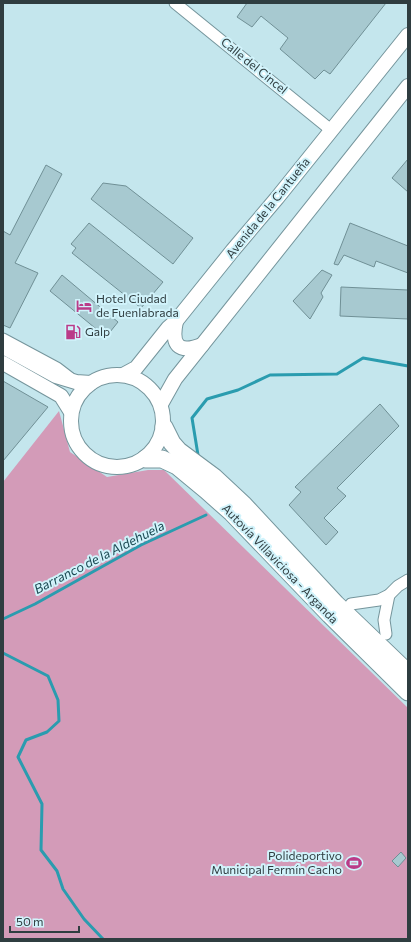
<svg xmlns="http://www.w3.org/2000/svg" width="411" height="942" viewBox="0 0 411 942" font-family="Commissioner,sans-serif">
	<rect width="100%" height="100%" fill="#c4e6ed"/>
	<!-- green -->
	<path fill="#d39bb8" d="M59,411l11,41 37,25 41,-7h16l244,238v231h-405v-457z"/>
	<g fill="none" stroke-linecap="round" stroke-linejoin="round">
		<!-- stream -->
		<g stroke="#2a9caf" stroke-width="3">
			<path d="M198,455l-6,-37 15,-19 31,-9 32,-15 67,-1 26,-16 45,8"/>
			<path d="M3,619l32,-15 106,-59 65,-30"/>
			<path d="M3,653l45,23 10,24 1,21 -12,11 -21,8 -8,17 24,47 -1,46 16,21 6,18 21,30 19,20"/>
		</g>
	</g>
	<!-- building -->
	<g fill="#a7c9d0" stroke="#709096">
		<path d="M247,3h139l-56,71 -6,-4 -9,9 -35,-30 8,-11 -27,-22 -9,11 -15,-10z"/>
		<path d="M408,159v33l-16,-14z"/>
		<path d="M46,165l16,9 -47,89 23,10 -28,55 -7,-3v-94l7,4z"/>
		<path d="M103,183l23,3 67,52 -20,26 -82,-65z"/>
		<path d="M89,223l74,59 -22,26 -69,-55 4,-5 -5,-4z"/>
		<path d="M350,223l58,23v27l-32,-12 -2,6 -30,-12 -6,10 -4,-1z"/>
		<path d="M322,270l10,5 -11,18 2,4 -13,22 -17,-18z"/>
		<path d="M62,275l56,47 -12,15 -56,-46z"/>
		<path d="M341,287l67,3v29l-68,-3z"/>
		<path d="M3,381l45,26 -45,54z"/>
		<path d="M380,404l19,22 -62,62 9,8 -22,22 14,14 -12,13 -37,-40 12,-13 -6,-5z"/>
		<path d="M401,852l5,6 -8,9 -6,-6z"/>
	</g>
	<g fill="none" stroke-linecap="round" stroke-linejoin="round">
		<defs>
			<g id="minor">
				<path d="M175,3l156,127"/>
				<path d="M3,339l54,29 13,10"/>
				<path d="M351,604l28,-4 10,-5 9,-9 10,-6"/>
				<path d="M386,634l-2,-14 5,-25"/>
			</g>
			<g id="major">
				<path d="M176,321c-5,24 2,33 26,24"/>
				<path d="M3,347l53,29 20,6 15,1"/>
				<path d="M3,363l58,33 10,16"/>
				<circle cx="117" cy="421" r="46"/>
				<path d="M123,375l13,-7 32,-40 8,-7 57,-71 44,-52 131,-163"/>
				<path d="M161,404l14,-25 233,-293"/>
			</g>
			<g id="highway">
				<path d="M164,427l8,16 7,8 35,26 30,28 92,99 72,69"/>
				<path d="M145,459h17l15,7 29,24 26,23 98,102 78,77"/>
			</g>
		</defs>
		<!-- minor casing -->
		<use href="#minor" stroke="#75959c" stroke-width="13"/>
		<!-- major casing -->
		<use href="#major" stroke="#75959c" stroke-width="16"/>
		<!-- highway casing -->
		<use href="#highway" stroke="#75959c" stroke-width="19"/>
		<!-- minor -->
		<use href="#minor" stroke="#fff" stroke-width="11"/>
		<!-- major -->
		<use href="#major" stroke="#fff" stroke-width="14"/>
		<!-- highway -->
		<use href="#highway" stroke="#fff" stroke-width="17"/>
	</g>
	<!-- icons -->
	<defs>
		<symbol id="hotel-bare" viewBox="-9 -9 18 18"><path d="M-6-4.5h1.5V1H6V5H4.5V3h-9V5H-6ZM-4 0a1.8 1.8 0 1 1 3.6 0ZM.5 0V-2.5h3Q6-2.5 6 0Z" fill="#ba3b88" stroke="#d1f3fb" stroke-width="2.5" paint-order="stroke"/></symbol>
		<symbol id="fuel-bare" viewBox="-9 -9 18 18"><path d="M-5.5-6h7V0h2V4h1.3V-2.5L3-4.5l.8-.8L6-3V5H2.5V1h-1V6h-7ZM-4.2-4.7v3.2H.2V-4.7Z" fill="#ba3b88" stroke="#d1f3fb" stroke-width="2.5" paint-order="stroke"/></symbol>
		<symbol id="stadium-bare" viewBox="-9 -9 18 18"><path d="M0-5a6.5 5 0 1 0 0 10a6.5 5 0 1 0 0-10ZM-3.5-1.8h7v3.6h-7Z" fill="#ba3b88" stroke="#d1f3fb" stroke-width="2.5" paint-order="stroke"/></symbol>
	</defs>
	<g fill-rule="evenodd">
		<use href="#hotel-bare" x="73" y="295" width="22" height="22"/>
		<use href="#fuel-bare" x="62" y="321" width="22" height="22"/>
		<use href="#stadium-bare" x="343" y="852" width="22" height="22"/>
	</g>
	<g text-anchor="middle" stroke-width="4" stroke-linejoin="round" paint-order="stroke">
		<!-- street labels -->
		<g font-size="12" fill="#2f3d40" stroke="#d1f3fb">
			<text transform="translate(254 66) rotate(39)" y="4">Calle del Cincel</text>
			<text transform="translate(268 208) rotate(-51)" y="4">Avenida de la Cantueña</text>
			<text transform="translate(280 564) rotate(46)" y="4">Autovía Villaviciosa - Arganda</text>
		</g>
		<!-- poi labels -->
		<g font-size="12" fill="#2f3d40" stroke="#d1f3fb" text-anchor="start">
			<text x="96" y="303">Hotel Ciudad<tspan x="96" dy="14">de Fuenlabrada</tspan></text>
			<text x="85" y="336">Galp</text>
			<text x="342" y="860" text-anchor="end">Polideportivo<tspan x="342" dy="14">Municipal Fermín Cacho</tspan></text>
		</g>
		<!-- water labels -->
		<g font-size="13" font-style="italic" fill="#194851" stroke="#d1f3fb">
			<text transform="translate(99 557) rotate(-27)" y="5">Barranco de la Aldehuela</text>
		</g>
	</g>
	<!-- border -->
	<rect width="411" height="942" fill="none" stroke="#2f3d40" stroke-width="8"/>
	<!-- scale -->
	<path d="M10 926v6h69v-6" fill="none" stroke="#2f3d40" stroke-width="2"/>
	<text x="16" y="926" font-size="12" fill="#2f3d40" stroke="#d1f3fb" stroke-width="3" paint-order="stroke">50 m</text>
</svg>
